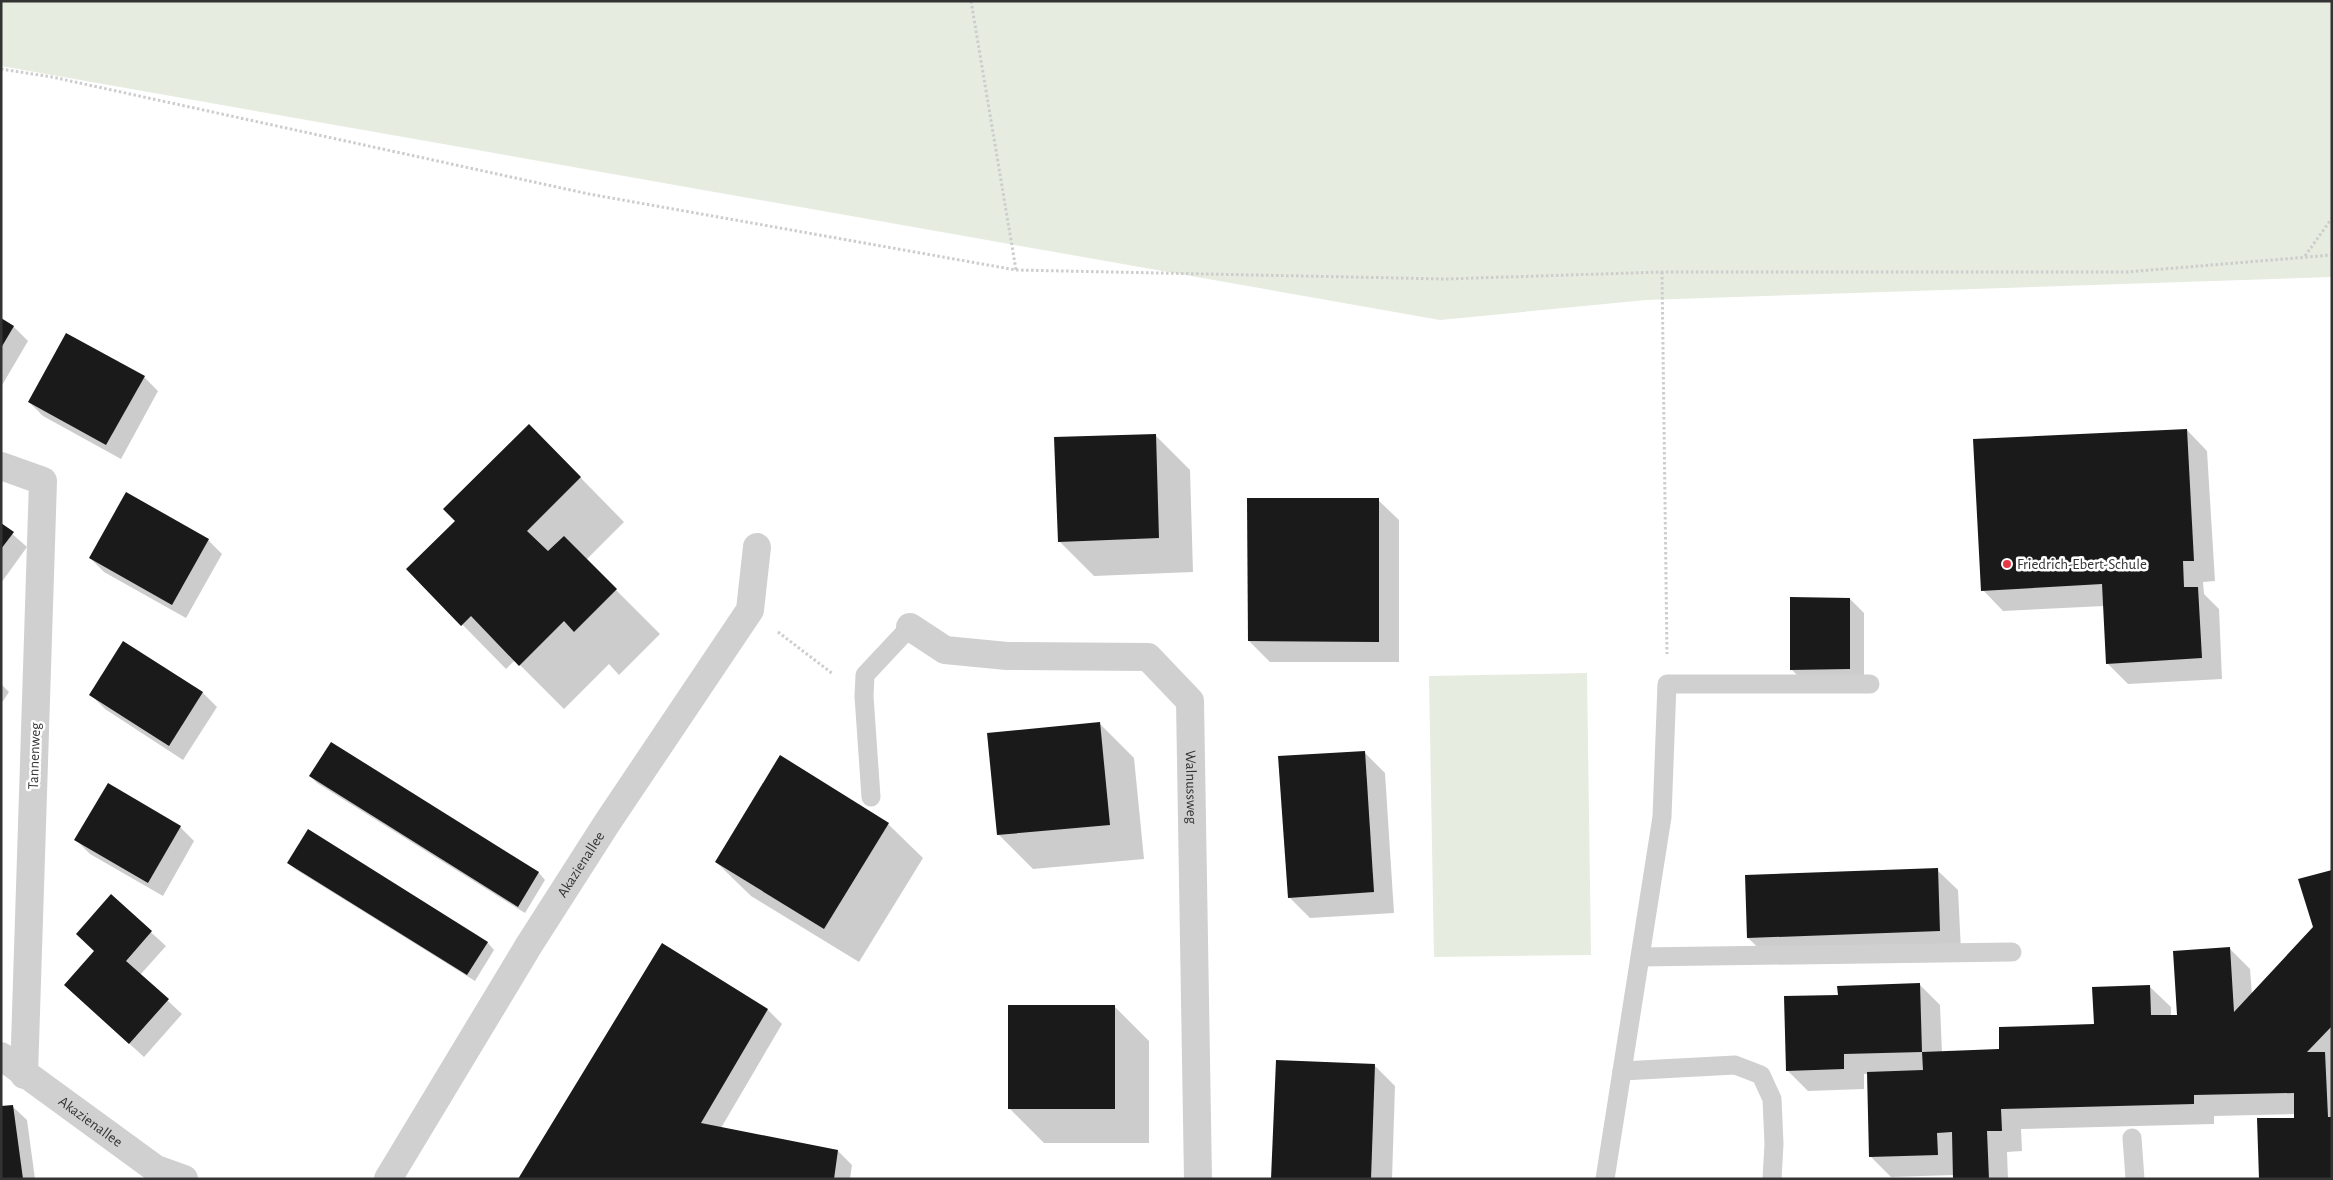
<svg xmlns="http://www.w3.org/2000/svg" width="2333" height="1180" viewBox="0 0 2333 1180" font-family="'Alegreya Sans',sans-serif">
	<rect width="100%" height="100%" fill="#fff"/>
	<!-- green -->
	<g fill="#e6ecdf">
		<path d="M1,1h2331v276l-686,23 -206,20 -1439,-254z"/>
		<path d="M1587,673l4,282 -157,2 -5,-281z"/>
	</g>
	<!-- shadow -->
	<g fill="#0003">
		<path d="M1,319l13,8 14,14 -27,46z"/>
		<path d="M144,377l14,14 -37,68 -78,-43 -14,-14z"/>
		<path d="M2187,430l20,21 8,130 -12,1 1,12 15,15 3,70 -94,5 -21,-21 -3,-57 -101,5 -20,-21z"/>
		<path d="M1155,435l35,35 3,102 -99,4 -35,-35z"/>
		<path d="M573,470l51,52 -38,38 74,74 -41,41 -10,-11 -45,45 -49,-49 -9,9 -98,-100z"/>
		<path d="M1378,500l21,20v142h-129l-21,-21z"/>
		<path d="M1,524l26,23 -26,36z"/>
		<path d="M208,540l14,14 -36,64 -82,-46 -14,-14z"/>
		<path d="M1850,599l14,14v70h-59l-14,-14z"/>
		<path d="M124,643l79,50 14,14 -34,53 -78,-51 -14,-14z"/>
		<path d="M1,684l8,8 -8,12z"/>
		<path d="M1100,724l34,34 10,101 -111,10 -35,-35z"/>
		<path d="M331,743l208,130 6,7 -20,33 -208,-130 -7,-7z"/>
		<path d="M1364,752l21,21 9,140 -84,5 -21,-21z"/>
		<path d="M888,824l35,34 -64,104 -108,-66 -35,-34z"/>
		<path d="M180,827l14,14 -31,55 -73,-42 -14,-14z"/>
		<path d="M308,831l180,112 6,7 -19,31 -180,-112 -7,-7z"/>
		<path d="M1937,870l21,20 3,61 -192,7 -21,-20z"/>
		<path d="M2332,871v308l-36,-60v-5l-82,2v8l-193,5 1,22 -15,1 1,27h-53l-1,-4 -63,2 -21,-21 -2,-82h-4v15l-56,2 -21,-21 52,-74 81,-11 20,20 2,48 59,-2 94,-25 55,-39 21,20v10h7l51,-69 21,21 2,26 62,-67z"/>
		<path d="M111,896l55,50 -26,29 42,39 -38,43 -79,-72 30,-34z"/>
		<path d="M663,945l105,65 14,14 -61,104 117,23 14,14 -2,14h-330z"/>
		<path d="M1115,1007l34,34v102h-105l-35,-35z"/>
		<path d="M1375,1066l20,20 -3,93h-120z"/>
		<path d="M12,1106l15,14 8,59h-34z"/>
	</g>
	<!-- building -->
	<g fill="#1a1a1a">
		<path d="M1,318l13,8 -13,22z"/>
		<path d="M66,333l79,43 -39,69 -78,-43z"/>
		<path d="M529,424l52,53 -54,54 21,20 16,-15 53,53 -43,43 -10,-11 -45,45 -48,-50 -10,10 -55,-57 49,-48 -12,-12z"/>
		<path d="M2187,429l7,132h-11l1,26h14l4,71 -96,6 -4,-80 -121,7 -8,-152z"/>
		<path d="M1156,434l3,104 -101,4 -4,-105z"/>
		<path d="M126,492l83,47 -37,66 -83,-47z"/>
		<path d="M1247,498h132v144l-131,-1z"/>
		<path d="M1,523l13,9 -13,17z"/>
		<path d="M1790,597l60,1v71l-60,1z"/>
		<path d="M123,641l80,51 -34,54 -80,-51z"/>
		<path d="M1100,722l10,103 -113,10 -10,-102z"/>
		<path d="M331,742l208,130 -21,35 -209,-131z"/>
		<path d="M1365,751l9,141 -86,6 -10,-142z"/>
		<path d="M780,755l109,68 -65,106 -109,-67z"/>
		<path d="M108,783l73,43 -33,57 -74,-43z"/>
		<path d="M308,829l180,113 -21,33 -180,-112z"/>
		<path d="M1938,868l2,63 -193,7 -2,-63z"/>
		<path d="M2332,870v156l-25,26h18l3,65h4v62h-73l-2,-61h37v-25l-100,2v9l-193,5 1,22h-15l2,48h-36l-1,-47 -15,1 1,22 -69,2 -2,-85 56,-2 -1,-18 77,-3v-22l95,-3 -2,-37 58,-2 1,30h26l-4,-64 57,-4 4,65 79,-85 -15,-48z"/>
		<path d="M111,894l41,37 -26,30 43,38 -40,45 -65,-59 30,-34 -18,-17z"/>
		<path d="M662,943l106,66 -67,114 137,27 -4,29h-316z"/>
		<path d="M1920,983l2,69 -78,2v15l-58,2 -2,-75 54,-1 -1,-9z"/>
		<rect x="1008" y="1005" width="107" height="104"/>
		<path d="M1276,1060l99,4 -4,115h-100z"/>
		<path d="M13,1105l10,74h-22v-73z"/>
	</g>
	<g fill="none" stroke-linecap="round" stroke-linejoin="round">
		<!-- path -->
		<g stroke="#cdcdcd" stroke-width="3" stroke-dasharray="2.5 2.5" stroke-linecap="butt">
			<path d="M971,1l45,269"/>
			<path d="M1,69l51,8 537,117 427,76 429,9 217,-7h465l205,-17"/>
			<path d="M2305,256l27,-38"/>
			<path d="M1662,272l5,382"/>
			<path d="M778,632l55,42"/>
		</g>
		<!-- lane -->
		<g stroke="#d0d0d0" stroke-width="19">
			<path d="M871,797l-7,-101 1,-21 45,-48"/>
			<path d="M1640,957l372,-5"/>
			<path d="M1622,1071l113,-6 26,10 11,24 2,45 -2,35"/>
			<path d="M2132,1138l3,41"/>
			<path d="M1605,1179l57,-362 5,-133h203"/>
		</g>
		<!-- street -->
		<g stroke="#d0d0d0" stroke-width="28">
			<path d="M1,466l42,15 -19,594"/>
			<path id="s1" d="M910,627l35,23 62,6 141,1 42,44 8,478"/>
			<path id="s2" d="M1,1056l155,113 28,10"/>
			<path id="s3" d="M388,1179l141,-234 78,-122 143,-213 7,-63"/>
		</g>
	</g>
	<!-- markers -->
	<circle fill="#e63946" stroke="#fff" stroke-width="2" cx="2007" cy="564" r="5"/>
	<g text-anchor="middle" stroke-width="5" stroke-linejoin="round" paint-order="stroke">
		<!-- poi labels -->
		<g font-size="15" fill="#333" stroke="#fff" text-anchor="start">
			<text x="2017" y="569">Friedrich-Ebert-Schule</text>
		</g>
		<!-- street labels -->
		<g font-size="15" fill="#333" stroke="#fff">
			<text transform="translate(34 756) rotate(-88)" y="5">Tannenweg</text>
			<text dy="5" stroke="none"><textPath href="#s1" startOffset="392">Walnussweg</textPath></text>
			<text dy="5" stroke="none"><textPath href="#s3" startOffset="369">Akazienallee</textPath></text>
			<text dy="5" stroke="none"><textPath href="#s2" startOffset="111">Akazienallee</textPath></text>
		</g>
	</g>
	<!-- border -->
	<rect width="2333" height="1180" fill="none" stroke="#333333" stroke-width="5"/>
</svg>
